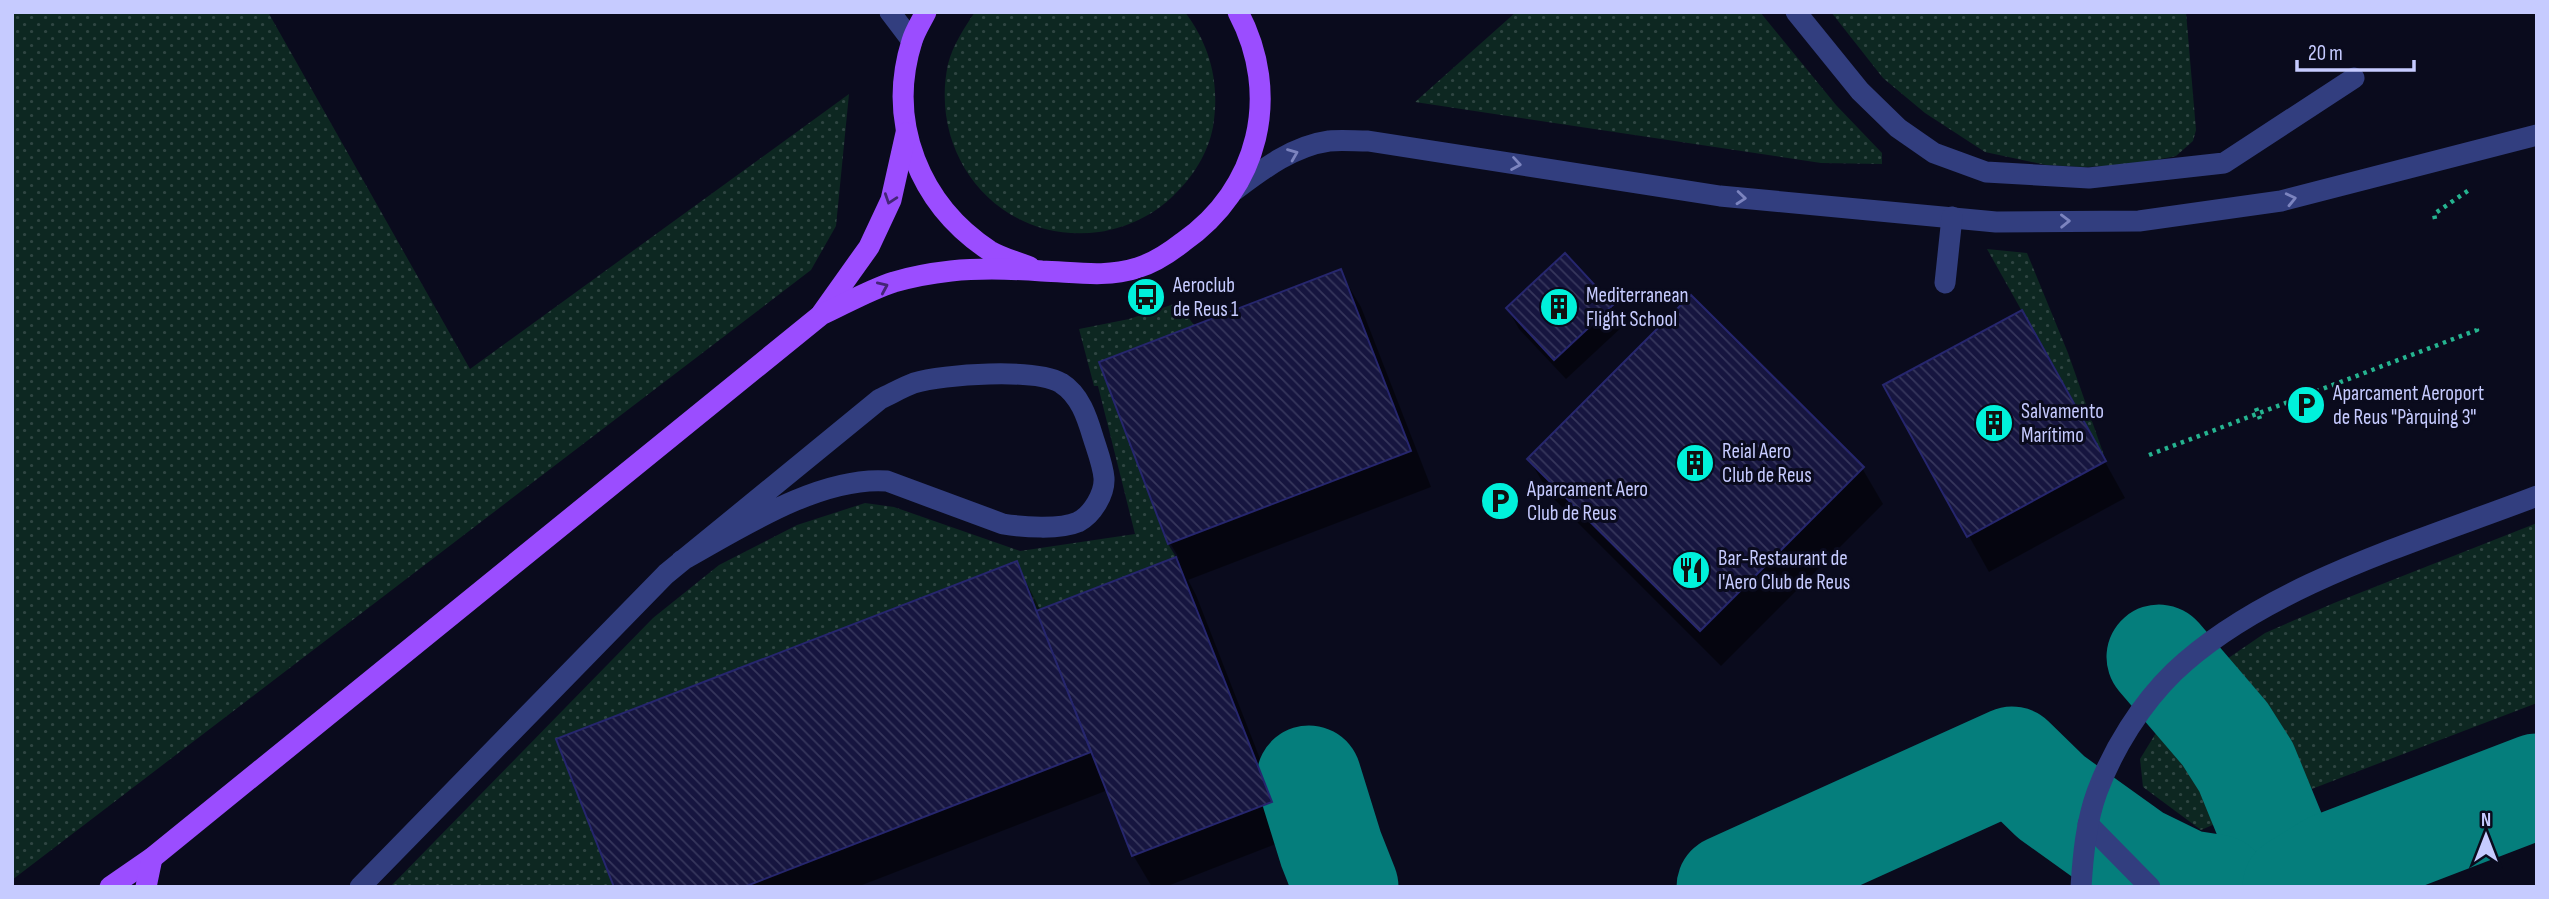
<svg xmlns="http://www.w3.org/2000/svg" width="2549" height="899" viewBox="0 0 2549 899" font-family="'Sofia Sans Condensed',sans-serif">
	<defs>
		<pattern id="grass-dots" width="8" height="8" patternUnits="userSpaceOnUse" patternTransform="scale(1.75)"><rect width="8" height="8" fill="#0d2721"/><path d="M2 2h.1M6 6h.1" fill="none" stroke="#2f4542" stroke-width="1.8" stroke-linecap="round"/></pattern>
		<pattern id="building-back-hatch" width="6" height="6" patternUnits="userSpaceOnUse" patternTransform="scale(1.75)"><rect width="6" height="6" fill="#16153f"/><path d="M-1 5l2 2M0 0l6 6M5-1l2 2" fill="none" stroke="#36365c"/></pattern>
	</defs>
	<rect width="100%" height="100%" fill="#0a0b1d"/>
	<!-- grass -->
	<g fill="url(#grass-dots)">
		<path d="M12,12h256l202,357 379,-275 -13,132 -25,44 -799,610z"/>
		<path d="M975,12h210c26,35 35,72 28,115 -5,26 -20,50 -39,68 -20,20 -47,33 -75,37 -98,13 -171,-74 -151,-168 5,-19 16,-36 27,-52z"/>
		<path d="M1516,12h244l76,93 46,48v11l-61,-1 -406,-61z"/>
		<path d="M1831,12h355l10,118 -3,11 -17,15 -44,9 -49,2 -37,-2 -61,-13 -60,-39 -42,-35z"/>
		<path d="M1987,249l40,4 41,100 38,108z"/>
		<path d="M1177,303l17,22 -95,38 69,181 8,13 -140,54 -19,-50 -460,178 57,148h-224l263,-269 66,-53 78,-40 68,-22 29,4 126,44 115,-17 -37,-148h-4l-15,-57 50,-10z"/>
		<path d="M2537,523v180l-228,87 -68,-64 -39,-50 63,-43 69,-30z"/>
		<path d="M2170,710l28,29 17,27v58l-14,6 -58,-43 -3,-28z"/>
	</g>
	<!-- shadow -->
	<g fill="#0007">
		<path d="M1564,256l48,50 11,20 -57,53 -47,-50 -11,-20z"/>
		<path d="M1340,272l21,35 70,180 -243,93 8,15 95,243 -126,49h-13l-19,-32 -25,-65 -251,97h-242l401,-324 25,48 138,-53 -9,-15z"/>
		<path d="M2042,348l83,150 -136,74 -104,-186z"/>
		<path d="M1529,459l333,9 21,36 -162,162 -171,-171z"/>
	</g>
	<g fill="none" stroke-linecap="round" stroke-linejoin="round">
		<!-- taxiway -->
		<g stroke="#057e7c" stroke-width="105">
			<path d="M2159,657l66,77 21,33 49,120"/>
			<path d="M1309,778l22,71 15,38"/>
			<path d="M1729,887l283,-128 39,38 85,61 49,24 32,5"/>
			<path d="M2295,887l36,-22 206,-79"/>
		</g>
	</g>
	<!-- building -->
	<g fill="url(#building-back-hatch)" stroke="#26266d" stroke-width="2">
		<path d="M1565,253l48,52 -59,55 -48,-52z"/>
		<path d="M1341,269l70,182 -243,93 -69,-182z"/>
		<path d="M1691,295l173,172 -164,164 -173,-172z"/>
		<path d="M2022,310l84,151 -139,76 -84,-152z"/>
		<path d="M1176,557l96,245 -140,54 -96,-245z"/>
		<path d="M1017,561l74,191 -347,135h-130l-58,-148z"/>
	</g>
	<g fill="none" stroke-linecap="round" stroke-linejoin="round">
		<!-- path -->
		<g stroke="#25b490" stroke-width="4.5" stroke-dasharray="3.5 5" stroke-linecap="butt">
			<path d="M2435,219l-1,-5 35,-24"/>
			<path d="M2256,408l4,11"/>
			<path d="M2149,455l328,-125 -2,-5"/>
		</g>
		<!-- minor -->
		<g stroke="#323e7f" stroke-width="21">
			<path d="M890,12l22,29"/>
			<path d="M1796,12l64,79 38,37 36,25 52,19 103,6 135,-15 130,-85"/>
			<path d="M1235,190c28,-21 58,-44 94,-49 12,-1 26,0 39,0l352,55 276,26 143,-1 142,-20 256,-66"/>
			<path d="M1945,283l7,-66"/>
			<path d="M2088,824l62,63"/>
			<path d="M360,887l306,-313 214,-175c11,-5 23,-12 34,-16 30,-9 121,-15 147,0 19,12 26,34 32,54 4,13 10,28 11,41 1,16 -12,37 -26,44 -18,8 -56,5 -75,2l-116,-43c-68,-5 -148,48 -206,80"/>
			<path d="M2081,887c2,-31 5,-65 16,-95 16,-43 44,-88 77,-120 91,-87 246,-131 363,-176"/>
		</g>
		<!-- major -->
		<g stroke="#9b4dff" stroke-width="21">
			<path d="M926,12c-5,10 -11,19 -14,29 -26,82 8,164 78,210 12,7 27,11 40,16"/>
			<path d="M822,313l47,-66 22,-47 15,-67"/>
			<path d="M110,887l42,-29 669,-543c24,-11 48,-25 73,-33 17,-5 39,-9 57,-11 29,-3 62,-2 91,0 32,1 64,7 95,-3 17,-5 32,-15 46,-26 76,-53 99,-147 55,-230"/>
			<path d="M146,887l6,-29"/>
		</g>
	</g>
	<!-- one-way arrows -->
	<defs><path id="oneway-chevron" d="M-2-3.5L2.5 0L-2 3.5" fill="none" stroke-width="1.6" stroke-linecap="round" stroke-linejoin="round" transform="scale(1.75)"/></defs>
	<g stroke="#7c84bf">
		<use href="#oneway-chevron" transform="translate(1293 154) rotate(-22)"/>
		<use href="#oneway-chevron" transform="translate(1516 164) rotate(9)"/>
		<use href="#oneway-chevron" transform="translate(1741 198) rotate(5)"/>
		<use href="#oneway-chevron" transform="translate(2291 199) rotate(-13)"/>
		<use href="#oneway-chevron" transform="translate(2065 221) rotate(-1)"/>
	</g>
	<g stroke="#442577">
		<use href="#oneway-chevron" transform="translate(890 199) rotate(109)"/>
		<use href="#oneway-chevron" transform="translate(883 287) rotate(-24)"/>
	</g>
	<!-- icons -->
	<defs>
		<symbol id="bus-disc" viewBox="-11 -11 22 22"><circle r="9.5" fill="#00f1db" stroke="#0a0b1d"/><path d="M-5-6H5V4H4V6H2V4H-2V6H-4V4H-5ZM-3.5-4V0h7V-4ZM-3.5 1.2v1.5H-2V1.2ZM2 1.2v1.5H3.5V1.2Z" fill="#111"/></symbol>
		<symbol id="building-disc" viewBox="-11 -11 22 22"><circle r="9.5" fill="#00f1db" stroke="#0a0b1d"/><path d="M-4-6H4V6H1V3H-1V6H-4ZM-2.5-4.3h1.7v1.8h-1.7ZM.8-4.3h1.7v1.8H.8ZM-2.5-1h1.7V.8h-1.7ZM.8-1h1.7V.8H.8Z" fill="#111"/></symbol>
		<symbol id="parking-disc" viewBox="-11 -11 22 22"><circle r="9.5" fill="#00f1db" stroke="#0a0b1d"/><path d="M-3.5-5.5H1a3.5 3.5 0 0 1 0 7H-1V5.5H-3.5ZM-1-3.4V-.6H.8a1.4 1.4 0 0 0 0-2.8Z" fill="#111"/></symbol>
		<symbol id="restaurant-disc" viewBox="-11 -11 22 22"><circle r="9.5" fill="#00f1db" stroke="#0a0b1d"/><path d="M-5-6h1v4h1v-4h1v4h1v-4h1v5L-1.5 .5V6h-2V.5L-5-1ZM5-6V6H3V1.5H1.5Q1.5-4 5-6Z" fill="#111"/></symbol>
	</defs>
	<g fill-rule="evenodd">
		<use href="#bus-disc" x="1124" y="275" width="44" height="44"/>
		<use href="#building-disc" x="1537" y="285" width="44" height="44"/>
		<use href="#parking-disc" x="2284" y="383" width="44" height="44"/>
		<use href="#building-disc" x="1972" y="401" width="44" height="44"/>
		<use href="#building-disc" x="1673" y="441" width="44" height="44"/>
		<use href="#parking-disc" x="1478" y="479" width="44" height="44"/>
		<use href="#restaurant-disc" x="1669" y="548" width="44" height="44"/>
	</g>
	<g text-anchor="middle" stroke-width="6" stroke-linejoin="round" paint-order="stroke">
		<!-- poi labels -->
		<g font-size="21" fill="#c6cbff" stroke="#0a0b1d" text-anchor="start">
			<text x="1173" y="292">Aeroclub<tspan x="1173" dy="24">de Reus 1</tspan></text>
			<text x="1586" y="302">Mediterranean<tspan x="1586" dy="24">Flight School</tspan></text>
			<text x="2333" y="400">Aparcament Aeroport<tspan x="2333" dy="24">de Reus "Pàrquing 3"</tspan></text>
			<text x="2021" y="418">Salvamento<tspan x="2021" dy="24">Marítimo</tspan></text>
			<text x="1722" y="458">Reial Aero<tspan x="1722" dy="24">Club de Reus</tspan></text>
			<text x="1527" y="496">Aparcament Aero<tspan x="1527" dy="24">Club de Reus</tspan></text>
			<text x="1718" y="565">Bar-Restaurant de<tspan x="1718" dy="24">l'Aero Club de Reus</tspan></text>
		</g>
	</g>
	<!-- border -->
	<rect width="2549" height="899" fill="none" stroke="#c6cbff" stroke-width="28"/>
	<!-- north arrow -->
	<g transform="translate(2486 836)" stroke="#0a0b1d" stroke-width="5" paint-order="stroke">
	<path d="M0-5L12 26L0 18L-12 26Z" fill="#c6cbff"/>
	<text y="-10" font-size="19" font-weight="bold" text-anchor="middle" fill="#c6cbff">N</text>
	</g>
	<!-- scale -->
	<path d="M2297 60v10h117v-10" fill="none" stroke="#c6cbff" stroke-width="3.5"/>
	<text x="2308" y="60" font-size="21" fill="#c6cbff" stroke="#0a0b1d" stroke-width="5" paint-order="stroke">20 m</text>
</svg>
